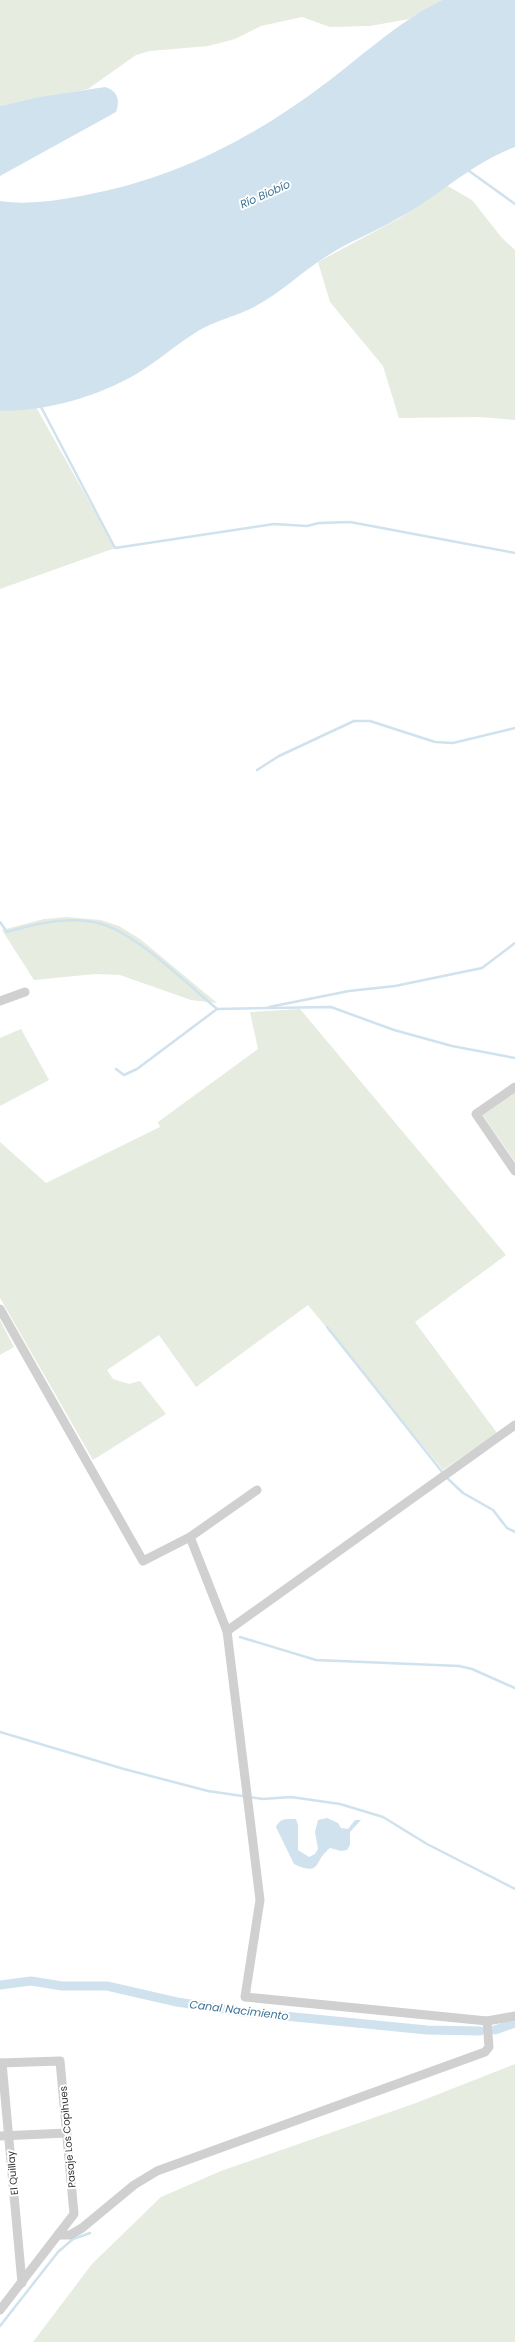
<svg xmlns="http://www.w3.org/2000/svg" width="515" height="2342" viewBox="0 0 515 2342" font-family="Poppins,sans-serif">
	<rect width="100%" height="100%" fill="#fff"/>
	<!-- green -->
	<g fill="#e6ecdf">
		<path d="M0,0h442l-33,19 -39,7 -40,1 -28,-10 -41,9 -26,13 -27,7 -58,5 -14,4 -48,34 -28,6 -26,3 -34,8z"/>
		<path d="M446,185l26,15 30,38 13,12v170l-36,-3 -80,1 -16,-52 -53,-64 -12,-40 82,-44z"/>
		<path d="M36,407l79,141 -115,41v-178z"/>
		<path d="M67,917l34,3 18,6 21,13 77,64 -26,-3 -71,-25 -25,-1 -61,6 -32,-50 42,-11z"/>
		<path d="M300,1009l206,246 -91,67 82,111 -54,37 -135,-165 -112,82 -37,-52 -52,35 6,9 16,5 11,-3 26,33 -73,46 -93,-162v-156l46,41 114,-56 -2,-5 100,-73 -8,-37z"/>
		<path d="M21,1029l28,51 -49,26v-68z"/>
		<path d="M515,1091v71l-33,-48z"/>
		<path d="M0,1320l14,27 -14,8z"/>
		<path d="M515,2064v278h-482l59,-78 69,-67 60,-26 195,-68z"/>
	</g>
	<!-- water -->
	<g fill="#cfe2ee">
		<path d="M442,0h73v147c-43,16 -74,47 -113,69 -24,15 -51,24 -75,40 -26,16 -48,39 -77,53 -17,8 -35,12 -52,22 -21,13 -39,29 -60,42 -41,24 -90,38 -138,38v-210c27,4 54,0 81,-5 88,-16 161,-52 233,-104 43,-31 80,-68 128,-92z"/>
		<path d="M105,87c13,4 15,14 11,25l-116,64v-70l34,-8z"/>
		<path d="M327,1818l11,5 3,5 7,1 7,-9h6l-11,12v13l-3,5 -6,1 -11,-3c-17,13 -8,29 -36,16l-18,-37c4,-9 10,-8 20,-8l2,6v25l11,7 6,-3 3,-5 -3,-17 3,-12z"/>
	</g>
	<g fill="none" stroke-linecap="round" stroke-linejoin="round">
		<!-- stream -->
		<g stroke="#cfe2ee" stroke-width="2.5">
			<path d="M465,168l50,36"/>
			<path d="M40,405l75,143 159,-24 33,2 12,-3 31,-1 165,31"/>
			<path d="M257,770l22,-14 75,-35h16l65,21 18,1 62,-15"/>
			<path d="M0,922l7,10c29,-9 65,-17 95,-8 36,11 85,60 115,85l114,-2 63,23 58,16 63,12"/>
			<path d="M269,1007l80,-16 46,-5 87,-18 33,-25"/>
			<path d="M116,1069l8,6 13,-6 80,-60"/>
			<path d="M327,1327l116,146"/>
			<path d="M446,1477l17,16 30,17 14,18 8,4"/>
			<path d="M240,1637l76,23 143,6 13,3 43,19"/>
			<path d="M0,1732l124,37 84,22 55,8 28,-2 49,7 43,13 44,27 88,45"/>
			<path d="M0,2326l58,-74 15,-13 17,-6"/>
		</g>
		<!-- canal -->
		<g stroke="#cfe2ee" stroke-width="9">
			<path d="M0,1985l31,-4 31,5h45l70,16 66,10 184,18 53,1"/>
			<path d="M495,2030l20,-7"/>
		</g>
		<!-- minor -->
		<g stroke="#d0d0d0" stroke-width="9">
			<path d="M0,1001l25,-9"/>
			<path d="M515,1087l-39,27 39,57"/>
			<path d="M0,1309l143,252 47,-24"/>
			<path d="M515,1425l-288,206 33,269 -15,97 242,24 28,-5"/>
			<path d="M227,1631l-37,-94 67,-47"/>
			<path d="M0,2063l60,-2 14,153 -74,96"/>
			<path d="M2,2063l20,220"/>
			<path d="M0,2136l67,-3"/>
			<path d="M58,2235h12l12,-7 52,-43 23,-14 328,-119 4,-5 -2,-26"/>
		</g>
	</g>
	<g text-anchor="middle" stroke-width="4" stroke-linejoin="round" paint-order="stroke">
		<!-- street labels -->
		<g font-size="10" fill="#333" stroke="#fff">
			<text transform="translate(67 2137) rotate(-95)" y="4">Pasaje Los Copihues</text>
			<text transform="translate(12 2173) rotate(-95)" y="4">El Quillay</text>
		</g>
		<!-- water labels -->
		<g font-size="11" font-style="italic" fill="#3f7597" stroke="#fff">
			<text transform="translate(265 194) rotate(-24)" y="4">Río Biobío</text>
			<text transform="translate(239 2010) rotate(7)" y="4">Canal Nacimiento</text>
		</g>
	</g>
</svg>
